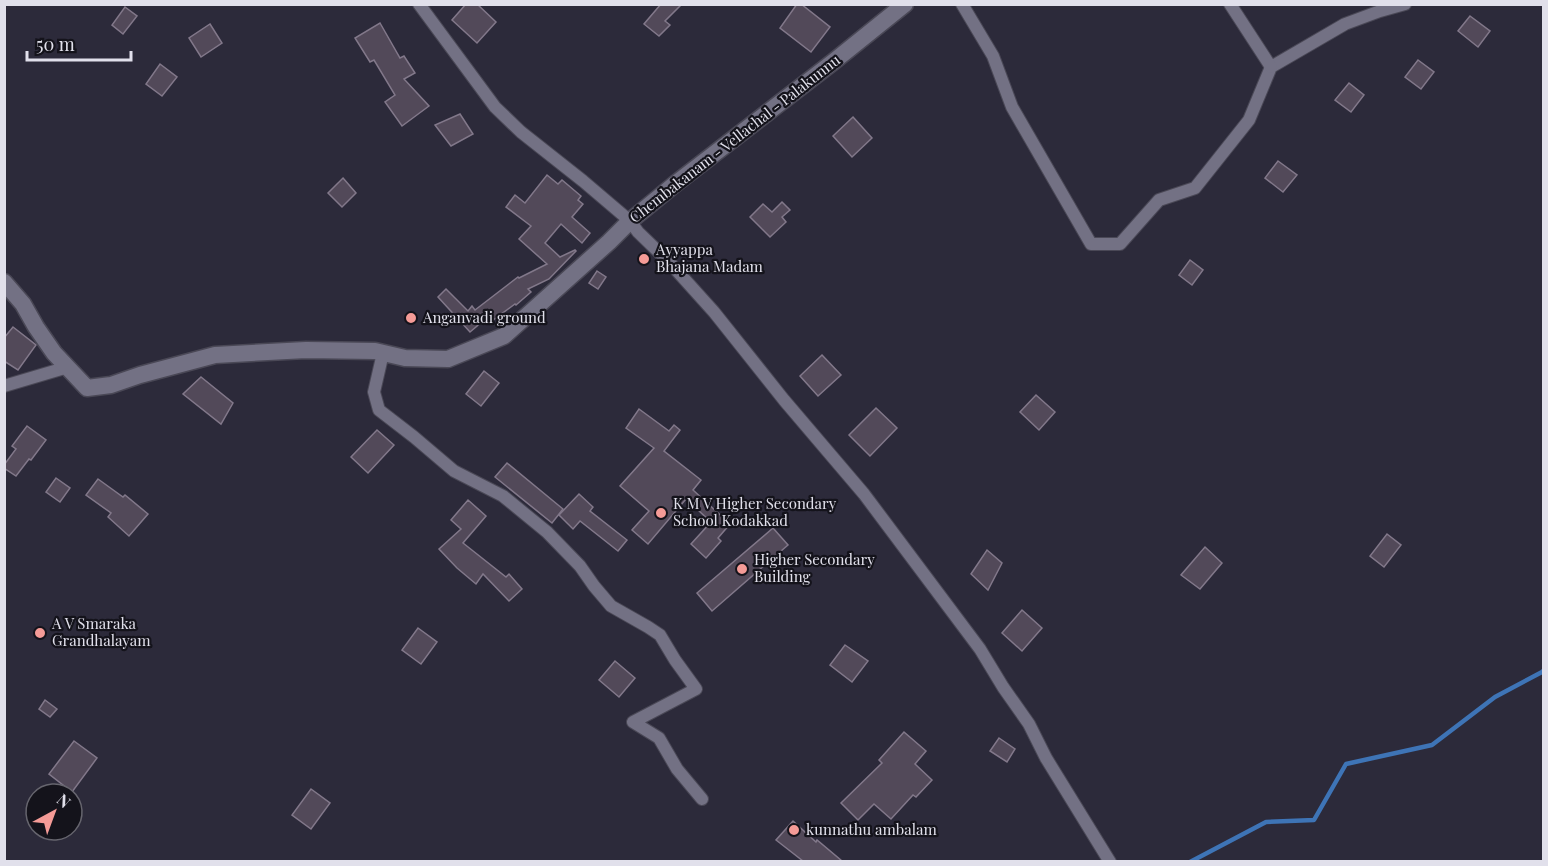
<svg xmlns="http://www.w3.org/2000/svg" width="1548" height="866" viewBox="0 0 1548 866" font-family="'Playfair Display',serif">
	<rect width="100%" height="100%" fill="#2c2a3a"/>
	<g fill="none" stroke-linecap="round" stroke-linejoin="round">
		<!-- stream -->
		<path stroke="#3e74b6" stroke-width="4.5" d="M1190,862l76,-40 48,-2 32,-56 86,-19 63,-48 47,-25 2,-2"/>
	</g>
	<!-- building -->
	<g fill="#524959" stroke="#82788a" stroke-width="1.5">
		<path d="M466,4h11l19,18 -19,21 -25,-23z"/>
		<path d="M661,4h21l-17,17 5,4 -11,11 -15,-12z"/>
		<path d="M797,4h4l29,23 -19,25 -31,-24z"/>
		<path d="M125,7l12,9 -14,18 -11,-9z"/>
		<path d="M1470,16l20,15 -12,16 -20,-16z"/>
		<path d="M380,23l20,35 4,-2 11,17 -11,6 25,27 -27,20 -17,-24 10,-7 -21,-35 -4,2 -15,-24z"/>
		<path d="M210,24l12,19 -21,14 -12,-19z"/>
		<path d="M1418,60l16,12 -13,17 -16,-12z"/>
		<path d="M160,64l17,13 -15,19 -16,-12z"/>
		<path d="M1349,83l15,12 -13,17 -16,-12z"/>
		<path d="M460,114l13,20 -22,12 -16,-21z"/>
		<path d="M853,117l19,21 -20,19 -19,-21z"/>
		<path d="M1278,161l19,14 -14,17 -18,-14z"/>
		<path d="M547,175l11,9 4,-4 19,16 -3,4 5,4 -11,13 18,16 -8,10 -21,-19 -16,19 15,14 15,-7 1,1 -27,28 -21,10 3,3 -15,13 -1,-1 -22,16 -4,-4 -19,16 -32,-35 8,-8 22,22 4,-5 3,4 43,-33 1,1 28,-14 -28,-25 12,-13 -25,-19 9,-12 10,8z"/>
		<path d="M343,178l13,15 -14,14 -14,-14z"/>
		<path d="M782,202l8,8 -8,7 4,5 -16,15 -20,-20 13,-13 9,8z"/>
		<path d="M1190,260l13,10 -11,15 -13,-10z"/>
		<path d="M597,271l9,6 -8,12 -9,-6z"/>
		<path d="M13,327l23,18 -18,25 -14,-9v-23z"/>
		<path d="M822,355l19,20 -23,21 -18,-20z"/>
		<path d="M484,371l15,12 -18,23 -15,-12z"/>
		<path d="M201,377l32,26 -12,21 -38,-30z"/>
		<path d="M1036,395l19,17 -16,18 -19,-18z"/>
		<path d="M876,408l21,20 -27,28 -21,-21z"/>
		<path d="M639,409l30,22 5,-6 6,5 -16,21 37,29 -8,10 37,34 -12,14 3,3 -15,17 -15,-14 20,-22 -25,-23 -38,45 -16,-14 17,-19 -29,-25 34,-38 -28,-20z"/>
		<path d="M27,426l19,14 -15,20 -2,-1 -13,17 -12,-8v-3l12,-16 -4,-3z"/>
		<path d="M377,430l17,15 -26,28 -17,-16z"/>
		<path d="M507,463l56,46 -11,14 -57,-46z"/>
		<path d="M56,478l14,10 -10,14 -14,-10z"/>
		<path d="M98,479l25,18 2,-2 23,19 -19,22 -21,-19 3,-4 -25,-18z"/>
		<path d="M579,494l14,13 -3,4 37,29 -9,11 -38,-30 -7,8 -14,-14z"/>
		<path d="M468,500l18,16 -23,27 43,34 3,-3 13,15 -13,12 -26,-27 -7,10 -19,-16 -18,-19 22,-20 -10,-9z"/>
		<path d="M773,528l15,17 -76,66 -15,-18z"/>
		<path d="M1387,534l14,11 -17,22 -14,-11z"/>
		<path d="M1205,547l17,16 -22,26 -19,-14z"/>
		<path d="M987,550l15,13 -14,27 -17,-16z"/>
		<path d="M1022,610l20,18 -20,23 -20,-18z"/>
		<path d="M418,628l19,14 -16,22 -19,-14z"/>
		<path d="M845,645l23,16 -16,21 -22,-17z"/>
		<path d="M615,661l20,17 -16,19 -20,-17z"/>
		<path d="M45,700l12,9 -7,8 -11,-8z"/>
		<path d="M904,732l22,19 -11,13 17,16 -16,17 -3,-2 -22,24 -17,-15 -16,16 -17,-17 41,-40 -3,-3z"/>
		<path d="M999,738l16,11 -8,13 -17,-11z"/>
		<path d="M74,741l23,17 -25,34 -23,-18z"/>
		<path d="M311,789l19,14 -19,26 -19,-14z"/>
		<path d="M793,821l23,21 1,-2 25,21h-39l-27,-21z"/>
	</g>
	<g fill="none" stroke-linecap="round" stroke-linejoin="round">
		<defs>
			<g id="minor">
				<path d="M419,4l76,103 26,25 62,49 47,40 8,11 31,30 45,50 70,88 80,94 116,155 23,38 26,37 17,34 64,104"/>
				<path d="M962,4l31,52 19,51 79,137h29l39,-44 36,-12 54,-68 22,-53 74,-43 35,-13 25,-7"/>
				<path d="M1230,4l41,63"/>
				<path d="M383,353l-9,39 5,18 35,27 40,34 49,25 44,36 33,34 14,20 17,20 37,21 12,8 15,25 21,29 -63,33 26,16 18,31 25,30"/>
				<path d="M4,386l64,-19"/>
			</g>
			<path id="secondary" d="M4,282l19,22 13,23 18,26 33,35 24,-3 29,-10 75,-20 91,-5 69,1 30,7 43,1 56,-23 105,-94 21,-21 45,-37 158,-122 72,-58"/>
		</defs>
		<!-- minor casing -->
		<use href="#minor" stroke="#4a4856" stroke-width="14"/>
		<!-- secondary casing -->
		<use href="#secondary" stroke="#4a4856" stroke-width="19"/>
		<!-- minor -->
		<use href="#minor" stroke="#737184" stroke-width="12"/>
		<!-- secondary -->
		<use href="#secondary" stroke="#737184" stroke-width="16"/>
	</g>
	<!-- markers -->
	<g fill="#f59b97" stroke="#14131b" stroke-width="2">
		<circle cx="644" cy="259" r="6"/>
		<circle cx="411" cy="318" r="6"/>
		<circle cx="661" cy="513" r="6"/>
		<circle cx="742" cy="569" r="6"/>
		<circle cx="40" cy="633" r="6"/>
		<circle cx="794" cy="830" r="6"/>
	</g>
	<g text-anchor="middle" stroke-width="4.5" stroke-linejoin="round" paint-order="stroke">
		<!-- street labels -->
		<g font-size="15" fill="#e1e0eb" stroke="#14131b">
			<text transform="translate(735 139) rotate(-38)" y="5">Chembakanam - Vellachal - Palakunnu</text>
		</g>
		<!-- poi labels -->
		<g font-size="15" fill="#e1e0eb" stroke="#14131b" text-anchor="start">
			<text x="656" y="255">Ayyappa<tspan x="656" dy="17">Bhajana Madam</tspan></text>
			<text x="423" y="323">Anganvadi ground</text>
			<text x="673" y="509">K M V Higher Secondary<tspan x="673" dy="17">School Kodakkad</tspan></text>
			<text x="754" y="565">Higher Secondary<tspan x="754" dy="17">Building</tspan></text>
			<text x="52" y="629">A V Smaraka<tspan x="52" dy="17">Grandhalayam</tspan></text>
			<text x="806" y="835">kunnathu ambalam</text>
		</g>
	</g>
	<!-- border -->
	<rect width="1548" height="866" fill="none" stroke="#e1e0eb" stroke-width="12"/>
	<!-- north arrow -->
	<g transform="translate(54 812) rotate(41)"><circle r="28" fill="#14131b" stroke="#66656e" stroke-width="1.5"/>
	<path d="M0-4.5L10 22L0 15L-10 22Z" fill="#f59b97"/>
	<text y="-9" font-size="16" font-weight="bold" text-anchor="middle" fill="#e1e0eb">N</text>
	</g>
	<!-- scale -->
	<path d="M27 51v9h104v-9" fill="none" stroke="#e1e0eb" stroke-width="3"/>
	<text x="36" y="51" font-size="18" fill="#e1e0eb" stroke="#14131b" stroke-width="4.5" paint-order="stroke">50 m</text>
</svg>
